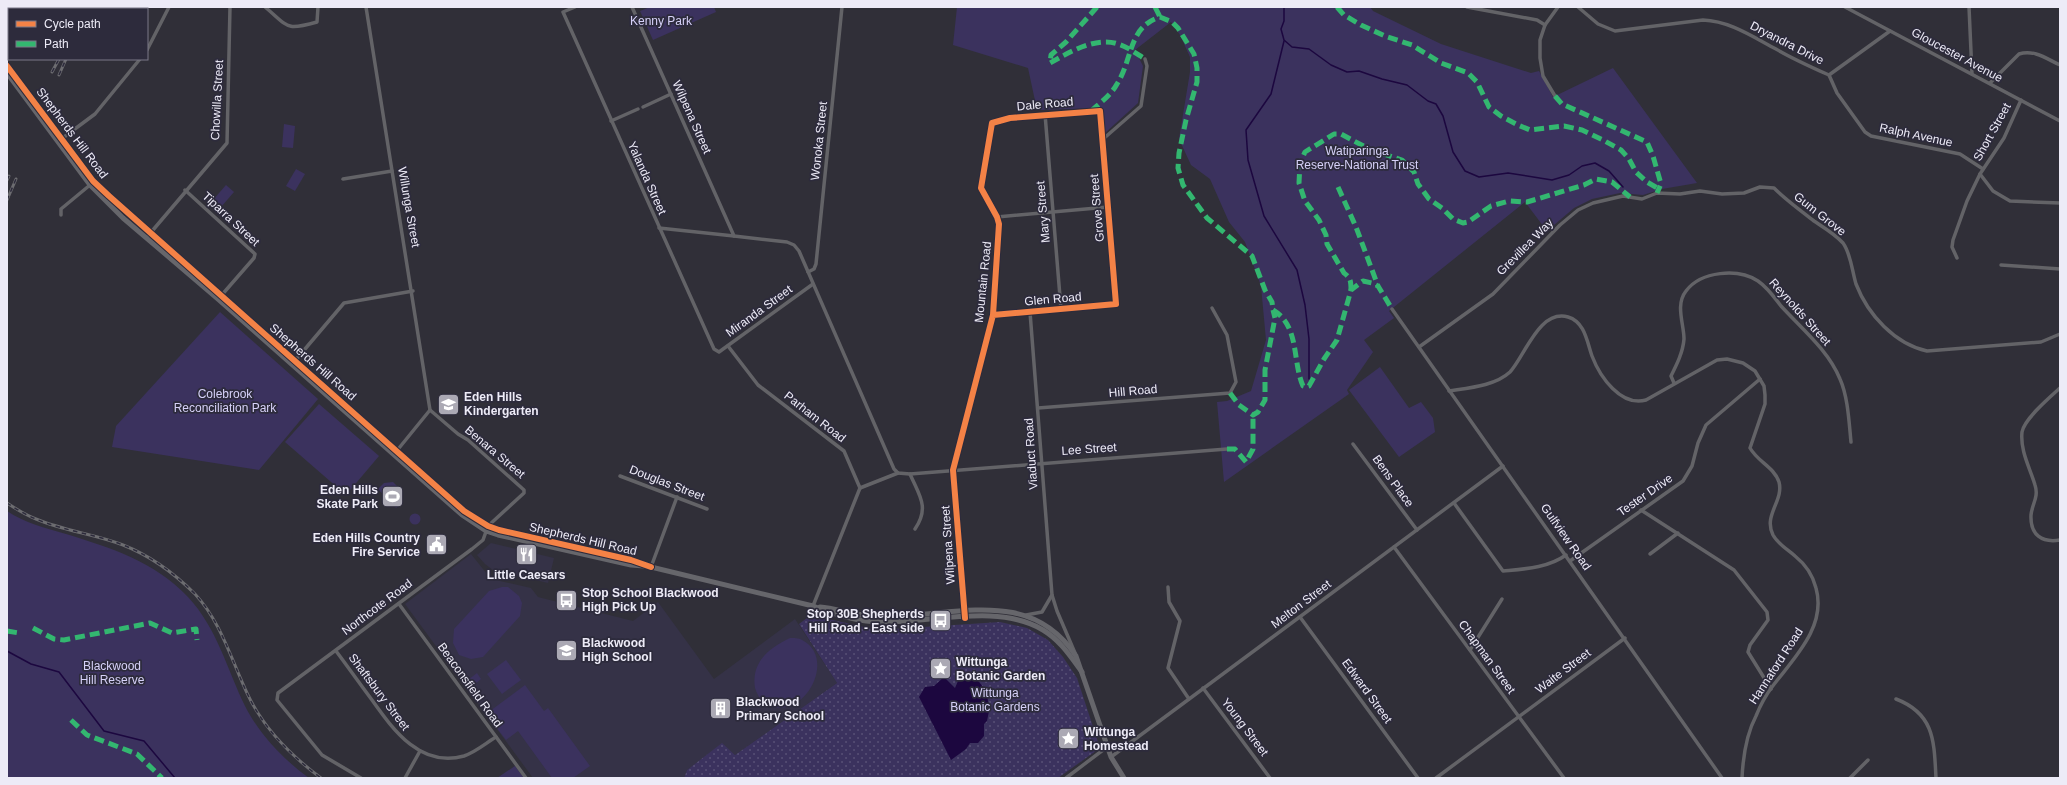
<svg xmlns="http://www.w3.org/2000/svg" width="2067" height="785" viewBox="0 0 2067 785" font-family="Arial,sans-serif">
	<defs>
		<pattern id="garden-dots" width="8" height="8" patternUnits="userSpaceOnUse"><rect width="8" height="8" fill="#3b325e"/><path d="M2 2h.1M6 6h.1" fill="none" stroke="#585076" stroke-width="1.8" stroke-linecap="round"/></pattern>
	</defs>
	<rect width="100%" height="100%" fill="#302f38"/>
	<!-- built -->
	<g fill="#353247">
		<path d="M491,543l63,15 -6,25 -55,-13 -8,-6 -8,-9z"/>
		<path d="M471,554l20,25 40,9 7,9 95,24 25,-19 56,77 81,-60 42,64 -102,72 -13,-11 -35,26 -3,8h-151l-128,-174z"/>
	</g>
	<!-- park -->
	<g fill="#3b325e">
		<path d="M650,7h64l2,5 -63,28 -13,-29z"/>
		<path d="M957,7h413l3,4 68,33 90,29 8,-2 14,26 60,-29 84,115 -35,6 -19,6 -23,-2 -28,6 -18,9 -27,23 -22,-29 -136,109 5,7 -30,22 9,12 -26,38 2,4 -125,88 -7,-80 10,-1 24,-10 15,-51 -5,-54 -16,-44 -16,-20 -19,-43 -19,-14 -12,-26 11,-67v-15l-10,-22 -9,-13 -36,28 8,16 -5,37 -33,30 -3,-25 -65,2 -9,-42 -75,-23z"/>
		<path d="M284,124l11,2 -2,22 -11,-1z"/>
		<path d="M296,169l9,5 -10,17 -9,-5z"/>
		<path d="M226,185l8,7 -13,15 -8,-7z"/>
		<path d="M220,312l98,87 -59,71 -147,-23 4,-21z"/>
		<path d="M1380,367l29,41 12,-6 12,16 2,14 -36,25 -50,-67z"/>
		<path d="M319,404l60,52 -33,39 -61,-53z"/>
		<path d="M393,482l9,9 -1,13 -5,4 -18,-19 6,-6z"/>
		<path d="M7,511c18,12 38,17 59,23 45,14 88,27 122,63 29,31 39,72 57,109 14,28 39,54 64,72h-302z"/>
		<circle cx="415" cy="519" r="5.5"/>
		<path d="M502,587h6l11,9 3,7 -2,13 -37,41 -12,2 -12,-4 -6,-12 1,-14 35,-38z"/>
		<path d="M790,638c3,0 9,0 12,2 36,18 2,82 -35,65 -6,-3 -10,-11 -12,-17 -4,-26 14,-40 35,-50z"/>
		<path d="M506,660l15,20 -19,14 -15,-20z"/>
		<path d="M477,673l4,6 -12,10 -5,-6z"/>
		<path d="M525,685l19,26 4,-3 42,58 -17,12h-21l-34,-47 -12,9 -20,-26z"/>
		<path d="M515,766l9,12h-27z"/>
	</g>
	<!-- garden -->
	<path fill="url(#garden-dots)" d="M811,615l66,15 123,-8 27,6 21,12 15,17 14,21 23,70 -42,30h-374l3,-8 35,-27 13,12 102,-72 -38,-59z"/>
	<!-- water -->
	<path fill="#1c073f" d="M968,676l8,2 11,14 2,19 -2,10 -3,3v12l-6,7h-8l-4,6 -15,11 -32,-63 6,-10 9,-1 10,-9 11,11 3,-7z"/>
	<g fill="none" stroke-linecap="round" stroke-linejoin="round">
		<!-- stream -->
		<g stroke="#1c073f" stroke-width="1.5">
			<path d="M1284,7v14l-3,8 3,11 8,7 17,2 22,16 16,7 12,-1 23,8 25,6 21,16 8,3 7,12 10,36 12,19 14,6 29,-4 44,7 17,-5 13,-9 13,-3 14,8 14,16"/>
			<path d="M1284,41l-13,53 -25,36 2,30 16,56 33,54 8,35 4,34v40"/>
			<path d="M7,651l24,13 28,8 45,59 40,10 31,37"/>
		</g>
		<!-- minor -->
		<g stroke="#636367" stroke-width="3.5">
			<path d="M265,7c24,20 20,24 52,15l1,-15"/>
			<path d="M366,7l64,403"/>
			<path d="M575,7l-12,5 151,337 5,3 94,-68"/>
			<path d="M632,7l102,229 53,6 7,3 5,6 95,218 4,4 12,1 317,-25"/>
			<path d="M1467,7l70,13 8,5"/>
			<path d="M1578,7l20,17 17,7 88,-11c27,1 50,17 73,29 17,10 35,18 53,26"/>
			<path d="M1845,7l215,114"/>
			<path d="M1969,7l3,67"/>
			<path d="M1890,31l-61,44 8,18 28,39 6,4 89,18 23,15"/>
			<path d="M147,50l22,-43"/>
			<path d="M1990,83l29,-29c15,-5 28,5 41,11"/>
			<path d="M1555,96l-12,-20 -3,-18v-18l5,-15 13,-18"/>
			<path d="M643,107l28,-13"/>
			<path d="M1045,114l16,195"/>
			<path d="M611,121l27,-12"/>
			<path d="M60,140l35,-26 45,-55"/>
			<path d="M1102,140l39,-34 6,-40 -2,-7"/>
			<path d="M1980,174l13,17 17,10 50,2"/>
			<path d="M343,179l49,-8"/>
			<path d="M185,190l70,64 -1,4 -34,39"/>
			<path d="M61,215v-6l29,-24"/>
			<path d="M997,217l111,-10"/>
			<path d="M659,228l75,8"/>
			<path d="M147,237l80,-94 3,-136"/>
			<path d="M1957,258l-5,-11 1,-7 14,-39 13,-27 24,-36 17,-38"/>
			<path d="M2001,265l59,4"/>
			<path d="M808,272l6,-3 2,-5 26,-257"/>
			<path d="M1392,309l330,469"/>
			<path d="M1030,312l22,283 5,16 18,42"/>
			<path d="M728,346l30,39 86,66 16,37 -47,118"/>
			<path d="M1419,347l74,-53 67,-69 18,-15 15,-7 30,-7 19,3 15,-6 23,1 20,-3 22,3 22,-1 16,-6 14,1c12,12 26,22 40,33 9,6 21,13 29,22 8,11 9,28 13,41 12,31 39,60 71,67l114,-9 19,-8"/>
			<path d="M294,362l50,-59 69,-12"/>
			<path d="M1674,383l-3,-7c6,-12 12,-24 13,-37 0,-15 -9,-34 2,-48 15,-20 52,-23 72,-10 10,7 16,16 23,25 21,23 47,44 59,73 8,18 9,43 11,63"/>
			<path d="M2060,388c-10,9 -36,31 -38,44 -2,19 8,36 13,53 4,12 -3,19 -4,30 -1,20 11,28 29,25"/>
			<path d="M1449,391c19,-3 46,-5 61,-19 15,-16 29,-63 58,-55 17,5 19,25 24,39 8,21 29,51 54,44l71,-40 10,-1 16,4 12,8 9,15 1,9v9l-15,44c8,14 24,19 29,34 5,19 -16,33 -6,53 5,9 14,14 22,21 10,8 18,20 21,32 11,39 -23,71 -44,99 -6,8 -12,19 -16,29 -10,19 -13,41 -14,62"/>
			<path d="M1038,408l192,-15 6,-11 -9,-47 -15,-27"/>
			<path d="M1353,444l64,86"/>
			<path d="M395,453l35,-43"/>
			<path d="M910,474c9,21 20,33 5,55"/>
			<path d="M620,476l87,33"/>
			<path d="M860,488l38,-15"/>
			<path d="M1454,503l49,68c21,-2 45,-3 63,-16"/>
			<path d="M1641,510l93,60 33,42 1,8 -18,25 -2,7 23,37"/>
			<path d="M1394,547l170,231"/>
			<path d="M1650,554l28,-21"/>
			<path d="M1570,561l113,-80 9,-15 6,-23 8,-18 54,-46"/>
			<path d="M651,567l26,-70"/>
			<path d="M1168,587l1,15 11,19 -12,47 21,31"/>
			<path d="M399,604l127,174"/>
			<path d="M964,612l-11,-142 40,-155 6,-91 -2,-7 -16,-29 11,-65 18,-5 90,-7 16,193 -123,11"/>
			<path d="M1026,615l16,-3 10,-17"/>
			<path d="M1300,617l118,161"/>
			<path d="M1470,650l32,-51"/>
			<path d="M336,651c12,16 24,33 36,49 22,31 49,68 92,56 12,-4 22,-13 32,-19"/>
			<path d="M1203,688l67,90"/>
			<path d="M1896,699c39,15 38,43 40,79"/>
			<path d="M1111,757l392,-291"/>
			<path d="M361,778l-39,-23 -45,-55 1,-7 194,-144 11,-9 5,-14 36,-33v-3l-56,-50 -10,-6 -28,-24"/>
			<path d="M405,778l15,-27"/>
			<path d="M1066,778l41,-31"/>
			<path d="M1436,778l189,-140"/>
			<path d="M1850,778l18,-18"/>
		</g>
		<!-- secondary -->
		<g stroke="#66666b" stroke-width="5">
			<path d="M7,66l86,115 16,15 335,297 20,18 24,15 11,4 132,30 20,7 162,39c22,9 44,16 68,16 50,1 118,-19 162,8 17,10 28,27 39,42"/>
			<path d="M7,73l83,112 33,33 95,81 244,216 24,16 12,4 133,30 13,1"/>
			<path d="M820,607c13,1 24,5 36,7 12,2 24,2 36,2 67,-1 139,-28 184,40l35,101 13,21"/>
		</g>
		<defs>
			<g id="rail">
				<path d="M90,9l2,-2"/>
				<path d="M52,72l7,-13"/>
				<path d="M59,75l7,-16"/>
				<path d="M7,180l2,-4"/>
				<path d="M7,200l9,-21"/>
				<path d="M7,503c9,6 19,12 29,16 28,12 59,15 87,26 28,11 51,28 72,49 26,28 36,65 52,99 16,35 43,62 74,85"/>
			</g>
		</defs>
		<!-- rail casing -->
		<use href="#rail" stroke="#6c6c70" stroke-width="3"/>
		<!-- rail -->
		<use href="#rail" stroke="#2d2b3c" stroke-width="1.5" stroke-dasharray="4.5" stroke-linecap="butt"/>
		<!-- quiet -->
		<g stroke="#33b770" stroke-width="5" stroke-dasharray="10 5" stroke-linecap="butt">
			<path d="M1097,7l-31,35 -15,13 -1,8c18,-10 46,-27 68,-19 10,3 19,10 27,15"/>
			<path d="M1155,7l5,10"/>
			<path d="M1337,7l7,8 17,10 24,11 27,9 29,18 27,10 9,9 12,25 12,9 17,9 12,5 34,-4 18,4 21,10 18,10 8,9 7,13 11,10 12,7"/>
			<path d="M1555,96l7,8 85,38 6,14 8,28 -4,9"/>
			<path d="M1091,111c9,-8 20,-16 26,-27 16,-25 11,-57 43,-67l12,5 6,6 16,26 3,14v14l-11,38 -7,33 -1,15 5,17 24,33 45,38 13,34 7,12 1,8c27,16 19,51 30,76l3,1 3,-1 15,-27 13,-19 14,-50 12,-9 9,2 6,3 14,23"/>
			<path d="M1338,187l18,40 22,59"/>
			<path d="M1351,290c0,-8 0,-12 -7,-17l-17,-29 -1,-9 -7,-15 -14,-19 -6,-18 1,-20 5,-11 29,-18h7l28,15 33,11 12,12 4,12 11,15 13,9 11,11 10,4 5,-1 23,-16 18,-5 18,1 57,-17 12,-6 16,3 18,15"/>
			<path d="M1230,393l9,12 14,10 5,-3 7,-12v-30l10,-52 -2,-8"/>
			<path d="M1227,449h8l11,13 7,-13v-34"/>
			<path d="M33,628l21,11 10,1 86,-17 22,10 24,-4 1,11"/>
			<path d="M7,631l12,2"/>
			<path d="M71,720l16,15 50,19 25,24"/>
		</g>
		<defs>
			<g id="cycleway">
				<path d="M7,66l86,115 16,15 355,315 24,15 11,4 132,30 20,7"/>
				<path d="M965,618l-12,-148 40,-155 6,-91 -2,-7 -16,-29 11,-65 18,-5 90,-7 16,193 -123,11"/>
			</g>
		</defs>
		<!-- cycleway casing -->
		<use href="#cycleway" stroke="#2d2b3c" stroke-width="8"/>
		<!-- cycleway -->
		<use href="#cycleway" stroke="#f48246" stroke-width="6"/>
	</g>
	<!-- icons -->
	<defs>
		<symbol id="school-square" viewBox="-11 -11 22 22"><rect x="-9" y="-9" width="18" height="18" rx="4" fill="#aba9b4" stroke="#2d2b3c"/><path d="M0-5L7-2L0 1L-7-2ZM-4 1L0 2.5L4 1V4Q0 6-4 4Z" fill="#fff"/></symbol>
		<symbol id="stadium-square" viewBox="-11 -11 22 22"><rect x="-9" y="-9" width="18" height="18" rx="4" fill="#aba9b4" stroke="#2d2b3c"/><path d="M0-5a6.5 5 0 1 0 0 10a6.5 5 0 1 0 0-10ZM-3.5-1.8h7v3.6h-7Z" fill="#fff"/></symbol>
		<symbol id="civic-square" viewBox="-11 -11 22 22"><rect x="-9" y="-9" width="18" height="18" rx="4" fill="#aba9b4" stroke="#2d2b3c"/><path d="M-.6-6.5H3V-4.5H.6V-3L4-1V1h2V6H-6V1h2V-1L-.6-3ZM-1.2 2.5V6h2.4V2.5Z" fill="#fff"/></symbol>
		<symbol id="restaurant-square" viewBox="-11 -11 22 22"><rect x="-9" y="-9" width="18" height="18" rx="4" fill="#aba9b4" stroke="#2d2b3c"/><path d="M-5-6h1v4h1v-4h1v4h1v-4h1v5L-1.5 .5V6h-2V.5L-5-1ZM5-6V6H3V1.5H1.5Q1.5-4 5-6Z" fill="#fff"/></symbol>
		<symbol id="bus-square" viewBox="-11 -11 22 22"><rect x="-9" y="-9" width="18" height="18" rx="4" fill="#aba9b4" stroke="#2d2b3c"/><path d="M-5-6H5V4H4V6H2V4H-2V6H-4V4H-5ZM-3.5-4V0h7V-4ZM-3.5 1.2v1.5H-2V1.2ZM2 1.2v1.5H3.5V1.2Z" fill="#fff"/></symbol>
		<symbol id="sight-square" viewBox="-11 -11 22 22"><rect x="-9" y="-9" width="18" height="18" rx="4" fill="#aba9b4" stroke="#2d2b3c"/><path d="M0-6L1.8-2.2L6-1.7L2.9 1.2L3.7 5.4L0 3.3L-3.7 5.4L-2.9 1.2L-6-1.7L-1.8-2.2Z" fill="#fff"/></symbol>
		<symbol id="building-square" viewBox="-11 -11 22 22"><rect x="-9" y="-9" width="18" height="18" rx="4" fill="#aba9b4" stroke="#2d2b3c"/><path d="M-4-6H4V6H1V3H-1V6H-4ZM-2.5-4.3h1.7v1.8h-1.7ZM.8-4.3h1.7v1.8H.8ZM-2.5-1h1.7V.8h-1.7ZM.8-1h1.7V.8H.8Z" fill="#fff"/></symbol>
	</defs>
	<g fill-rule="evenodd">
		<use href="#school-square" x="436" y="392" width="25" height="25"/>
		<use href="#stadium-square" x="380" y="484" width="25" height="25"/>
		<use href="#civic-square" x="424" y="532" width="25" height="25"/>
		<use href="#restaurant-square" x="514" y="542" width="25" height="25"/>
		<use href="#bus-square" x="554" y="588" width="25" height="25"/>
		<use href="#bus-square" x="928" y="608" width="25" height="25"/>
		<use href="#school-square" x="554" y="638" width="25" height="25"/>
		<use href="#sight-square" x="928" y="656" width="25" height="25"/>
		<use href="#building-square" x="708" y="696" width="25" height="25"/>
		<use href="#sight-square" x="1056" y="726" width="25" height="25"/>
	</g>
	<g text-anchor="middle" stroke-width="3.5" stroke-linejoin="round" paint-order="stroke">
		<!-- park labels -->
		<g font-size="12" fill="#d6d1f8" stroke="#2d2b3c">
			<text x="661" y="25">Kenny Park</text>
			<text x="1357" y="155">Watiparinga<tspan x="1357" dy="14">Reserve-National Trust</tspan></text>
			<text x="225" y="398">Colebrook<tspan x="225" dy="14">Reconciliation Park</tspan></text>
			<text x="112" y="670">Blackwood<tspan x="112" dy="14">Hill Reserve</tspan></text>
			<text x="995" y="697">Wittunga<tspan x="995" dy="14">Botanic Gardens</tspan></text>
		</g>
		<!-- street labels -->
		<g font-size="12" fill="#edebf7" stroke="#2d2b3c">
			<text transform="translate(1787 43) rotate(27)" y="4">Dryandra Drive</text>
			<text transform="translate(1957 55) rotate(28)" y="4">Gloucester Avenue</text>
			<text transform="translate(217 100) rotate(-87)" y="4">Chowilla Street</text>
			<text transform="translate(1045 104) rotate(-5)" y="4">Dale Road</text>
			<text transform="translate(692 117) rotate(66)" y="4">Wilpena Street</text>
			<text transform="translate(1992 132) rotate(-61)" y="4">Short Street</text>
			<text transform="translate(72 133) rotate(53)" y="4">Shepherds Hill Road</text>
			<text transform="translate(1916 135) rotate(12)" y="4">Ralph Avenue</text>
			<text transform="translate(819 141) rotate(-84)" y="4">Wonoka Street</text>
			<text transform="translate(647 178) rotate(66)" y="4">Yalanda Street</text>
			<text transform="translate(409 207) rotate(80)" y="4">Willunga Street</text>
			<text transform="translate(1097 208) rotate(-95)" y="4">Grove Street</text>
			<text transform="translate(1043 212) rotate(-95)" y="4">Mary Street</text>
			<text transform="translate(1820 214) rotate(38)" y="4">Gum Grove</text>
			<text transform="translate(231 219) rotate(43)" y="4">Tiparra Street</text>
			<text transform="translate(1525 247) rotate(-45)" y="4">Grevillea Way</text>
			<text transform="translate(983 282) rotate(-84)" y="4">Mountain Road</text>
			<text transform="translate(1053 299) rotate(-5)" y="4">Glen Road</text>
			<text transform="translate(759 311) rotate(-36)" y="4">Miranda Street</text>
			<text transform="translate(1800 312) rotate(48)" y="4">Reynolds Street</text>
			<text transform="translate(313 362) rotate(41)" y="4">Shepherds Hill Road</text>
			<text transform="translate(1133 391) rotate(-5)" y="4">Hill Road</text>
			<text transform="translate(815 417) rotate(38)" y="4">Parham Road</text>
			<text transform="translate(1089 449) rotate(-4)" y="4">Lee Street</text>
			<text transform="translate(495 452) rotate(40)" y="4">Benara Street</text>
			<text transform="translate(1031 454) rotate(-94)" y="4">Viaduct Road</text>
			<text transform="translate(1393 481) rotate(54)" y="4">Bens Place</text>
			<text transform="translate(667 483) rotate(21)" y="4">Douglas Street</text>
			<text transform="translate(1645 495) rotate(-35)" y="4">Tester Drive</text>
			<text transform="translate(1566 537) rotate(55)" y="4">Gulfview Road</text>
			<text transform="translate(583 539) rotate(13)" y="4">Shepherds Hill Road</text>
			<text transform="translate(948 545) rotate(-94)" y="4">Wilpena Street</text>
			<text transform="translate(1301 604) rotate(-37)" y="4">Melton Street</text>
			<text transform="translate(377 607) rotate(-37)" y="4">Northcote Road</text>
			<text transform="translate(1487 657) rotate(54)" y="4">Chapman Street</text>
			<text transform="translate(1776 666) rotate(-57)" y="4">Hannaford Road</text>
			<text transform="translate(1563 671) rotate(-37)" y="4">Waite Street</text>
			<text transform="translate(470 685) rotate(54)" y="4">Beaconsfield Road</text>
			<text transform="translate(1367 691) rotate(54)" y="4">Edward Street</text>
			<text transform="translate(379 692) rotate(53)" y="4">Shaftsbury Street</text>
			<text transform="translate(1245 727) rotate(53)" y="4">Young Street</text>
		</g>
		<!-- poi labels -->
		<g font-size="12" font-weight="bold" fill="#edebf7" stroke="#2d2b3c" text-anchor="start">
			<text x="464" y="401">Eden Hills<tspan x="464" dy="14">Kindergarten</tspan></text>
			<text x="378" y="494" text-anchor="end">Eden Hills<tspan x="378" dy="14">Skate Park</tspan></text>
			<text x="420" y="542" text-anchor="end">Eden Hills Country<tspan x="420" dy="14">Fire Service</tspan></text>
			<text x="526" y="579" text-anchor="middle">Little Caesars</text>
			<text x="582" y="597">Stop School Blackwood<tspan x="582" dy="14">High Pick Up</tspan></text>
			<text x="924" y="618" text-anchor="end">Stop 30B Shepherds<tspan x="924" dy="14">Hill Road - East side</tspan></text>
			<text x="582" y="647">Blackwood<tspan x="582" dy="14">High School</tspan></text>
			<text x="956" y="666">Wittunga<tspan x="956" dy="14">Botanic Garden</tspan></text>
			<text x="736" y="706">Blackwood<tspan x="736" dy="14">Primary School</tspan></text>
			<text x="1084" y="736">Wittunga<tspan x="1084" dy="14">Homestead</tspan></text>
		</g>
	</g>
	<!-- border -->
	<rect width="2067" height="785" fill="none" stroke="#edebf7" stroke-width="16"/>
	<!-- legend -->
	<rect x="8" y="8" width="140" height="52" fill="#2d2b3c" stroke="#7a7887"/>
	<rect x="16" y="21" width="20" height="6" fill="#f48246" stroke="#7a7887"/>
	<text x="44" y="28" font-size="12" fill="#edebf7">Cycle path</text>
	<rect x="16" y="41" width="20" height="6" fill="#33b770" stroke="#7a7887"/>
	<text x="44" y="48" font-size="12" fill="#edebf7">Path</text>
</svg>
